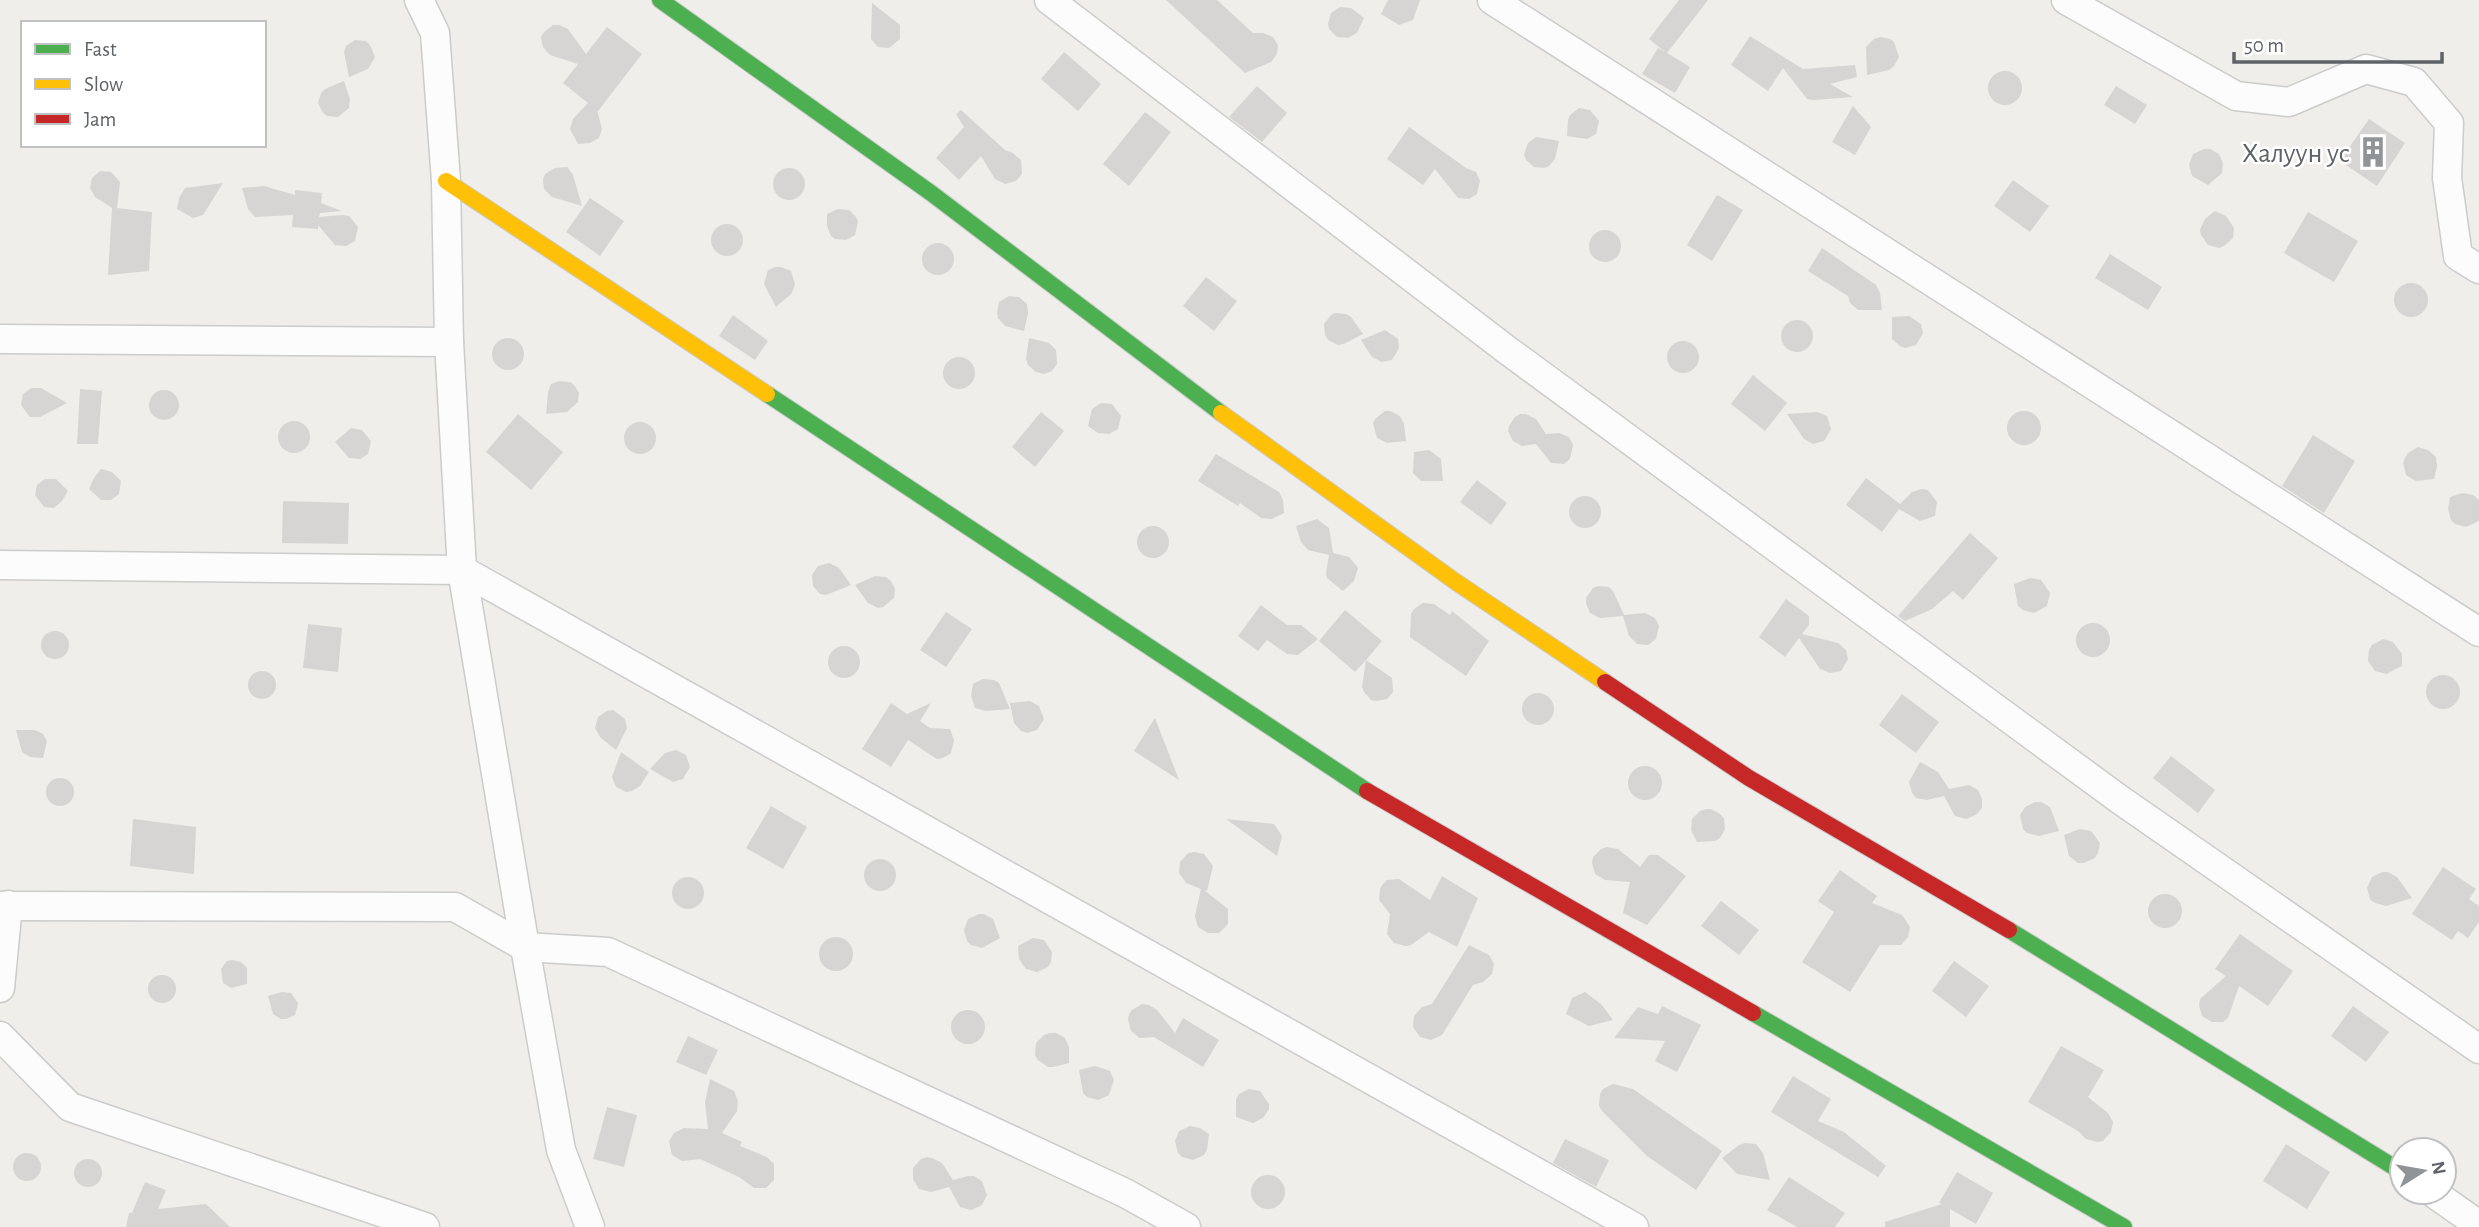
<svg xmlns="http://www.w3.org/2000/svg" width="2479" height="1227" viewBox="0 0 2479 1227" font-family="'Alegreya Sans',sans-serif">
	<rect width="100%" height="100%" fill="#efeeea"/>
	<!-- building -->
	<g fill="#d6d5d3">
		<path d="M1166,0h51l36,33h10l10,4 5,8 -1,9 -6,8 -26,11z"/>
		<path d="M1388,0h32l-7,20 -14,5 -18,-11z"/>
		<path d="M1679,0h29l-41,53 23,14 -15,26 -33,-19 16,-26 7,4 -16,-13z"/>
		<path d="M872,3l28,22v14l-11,9 -11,-1 -7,-8z"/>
		<path d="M1340,7l11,1 13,10 -7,15 -9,5 -11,-1 -8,-8 -1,-5 3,-11z"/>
		<path d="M553,25h6l9,4 18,25 21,-27 35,27 -44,57 -1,-1 5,19 -3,9 -9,5 -12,1 -8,-15 3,-10 15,-16 -25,-20 15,-19 -28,-9 -7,-8 -2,-10 3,-5z"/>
		<path d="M1750,36l53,33 52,-4 2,12 -27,7 23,13 -40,3 -6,-1 -24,-31 -15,23 -37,-26z"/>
		<path d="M1880,37l10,2 4,3 5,15 -5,9 -5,4 -22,5 -1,-28 8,-8z"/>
		<path d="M355,40l11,1 4,4 5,12 -7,12 -19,8 -5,-25 2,-6z"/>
		<path d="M1064,52l37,32 -23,27 -37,-32z"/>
		<circle cx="2005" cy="88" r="17"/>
		<path d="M344,81l6,18 -1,9 -11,9 -11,-1 -4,-3 -5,-10 3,-10 4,-4z"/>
		<path d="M1257,86l30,27 -25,29 -33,-25z"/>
		<path d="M2116,86l31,19 -12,19 -31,-19z"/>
		<path d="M1853,106l18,21 -16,28 -23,-13z"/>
		<path d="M1579,108l11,2 9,11 -3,13 -9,5 -20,-3 1,-16 2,-5z"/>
		<path d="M961,110l44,40 8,3 8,7 1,14 -6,7 -11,3 -10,-5 -14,-23 -22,24 -23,-22 28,-31 -8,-13z"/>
		<path d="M1145,112l26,20 -42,54 -26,-22z"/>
		<path d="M2369,119l36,24 -28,43 -37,-25z"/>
		<path d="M1409,127l57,41 10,4 4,9 -3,13 -8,5 -11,-1 -23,-29 -12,16 -36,-26z"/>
		<path d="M1536,137l23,4 -4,18 -6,7 -5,2 -10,-1 -8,-7 -2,-6 4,-11z"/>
		<path d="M2204,149h6l9,5 4,9 -1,10 -14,12 -16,-9 -3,-11 4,-11z"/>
		<path d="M567,167l6,8 9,31 -30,-9 -8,-8 -1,-10 2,-5 10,-6z"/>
		<circle cx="789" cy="184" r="16"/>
		<path d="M100,171l11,1 9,10 -3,26 35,4 -3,59 -41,4 4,-67 -17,-11 -5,-9 2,-10z"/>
		<path d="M2013,180l36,26 -19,26 -36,-26z"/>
		<path d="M223,183l-20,32 -10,3 -16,-9 2,-11 6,-10z"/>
		<path d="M264,186l31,9v-5l27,3 -1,10 21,8 -22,2 -1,4 24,-2 6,1 9,11 -3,14 -9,5 -11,-1 -17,-20v4l-26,-2 1,-12 -38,2 -7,-8 -6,-21z"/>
		<path d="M1717,195l26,15 -31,51 -25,-16z"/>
		<path d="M590,198l34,23 -24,35 -34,-24z"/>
		<path d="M838,209l11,1 7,7 2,4 -3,14 -9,5 -11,-1 -4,-3 -4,-10v-12z"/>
		<path d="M2215,211l11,5 8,12 -1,10 -9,8 -5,2 -11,-3 -7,-10 -1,-5 5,-11z"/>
		<path d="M2308,212l50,29 -24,41 -50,-29z"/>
		<circle cx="727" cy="240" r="16"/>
		<circle cx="1605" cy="246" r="16"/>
		<circle cx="938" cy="259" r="16"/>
		<path d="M1822,248l54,37 4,8 2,17h-24l-8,-7 -2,-7 -40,-25z"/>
		<path d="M2110,254l52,33 -14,23 -53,-32z"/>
		<path d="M775,267h6l10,4 4,13 -3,9 -16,14 -12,-23 4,-14z"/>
		<path d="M1206,277l31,24 -23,30 -31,-25z"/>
		<circle cx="2411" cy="300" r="17"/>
		<path d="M1009,296l10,1 8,7 1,9 -4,18 -19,-5 -7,-8 -1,-5 2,-11z"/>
		<path d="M1335,313l11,1 5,3 12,17 -19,10 -6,1 -10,-5 -3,-5 -1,-11 7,-9z"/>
		<path d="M733,315l35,26 -13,19 -36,-24z"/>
		<path d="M1909,316l12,8 2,9 -7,12 -11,3 -5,-2 -8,-7v-22z"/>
		<circle cx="1797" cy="336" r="16"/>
		<path d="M1385,330l13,9 1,9 -7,12 -10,2 -10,-5 -11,-17z"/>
		<path d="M1029,338l20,5 7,7 1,14 -5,7 -8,3 -8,-2 -8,-7 -2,-6z"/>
		<circle cx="508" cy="354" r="16"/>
		<circle cx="1683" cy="357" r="16"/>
		<circle cx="959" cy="373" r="16"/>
		<path d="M1753,375l34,28 -22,28 -34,-27z"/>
		<path d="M559,381l11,1 4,3 5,8 -1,9 -11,10 -21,2 2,-22 3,-8z"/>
		<path d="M31,388h10l26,15 -27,14h-10l-9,-12 2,-11z"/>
		<path d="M80,389l22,2 -4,53h-21z"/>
		<circle cx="164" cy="405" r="15"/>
		<path d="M1101,403l11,1 9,12 -3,13 -9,5 -11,-1 -10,-7 4,-17z"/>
		<circle cx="2024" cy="428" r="17"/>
		<path d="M1385,411h5l10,5 4,8 2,17 -19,2 -10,-5 -4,-15 3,-5z"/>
		<path d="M1041,412l23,19 -29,36 -23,-20z"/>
		<path d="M1817,412l10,4 4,13 -7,12 -11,3 -9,-5 -17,-25z"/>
		<path d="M518,414l45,38 -32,38 -45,-38z"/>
		<path d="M1520,414h6l10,5 10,15 13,-1 10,4 4,8 -3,14 -6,5 -13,-1 -15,-19 -14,2 -9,-5 -5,-10 1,-5 6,-9z"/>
		<circle cx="294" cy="437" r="16"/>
		<circle cx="640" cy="438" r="16"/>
		<path d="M351,428l11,2 9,11 -3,13 -8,5 -11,-1 -14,-16z"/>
		<path d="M2313,435l42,26 -31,52 -42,-27z"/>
		<path d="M2418,447l10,3 8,7 1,10 -3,12 -18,2 -10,-6 -3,-12 2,-5 3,-5z"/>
		<path d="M1429,450l12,9 2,22h-22l-8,-8 1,-21z"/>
		<path d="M1216,454l63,38 4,8 1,13 -12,6 -11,-1 -21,-15 -2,3 -40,-25z"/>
		<path d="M101,469l11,3 9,9 -2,13 -8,6h-10l-12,-11 5,-11z"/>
		<path d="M1866,478l34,26 12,-12 10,-3 6,1 9,12 -2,14 -15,5 -21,-12 -17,23 -36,-27z"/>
		<path d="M45,479h11l12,12 -6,10 -8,7 -10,-1 -9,-12 2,-10z"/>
		<path d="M1477,480l30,23 -16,22 -31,-23z"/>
		<path d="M2462,493l11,2 6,5v21l-13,6 -11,-3 -4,-4 -3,-11 2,-12z"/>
		<circle cx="1585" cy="512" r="16"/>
		<path d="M283,501l66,2 -1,41 -66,-1z"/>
		<path d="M1317,519l12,9 4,25 16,4 9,11 -4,13 -11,10 -16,-13 -1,-5 3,-18 -21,-5 -7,-8 -5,-16z"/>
		<circle cx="1153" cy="542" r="16"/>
		<path d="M1970,533l28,25 -35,42 -10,-9 -21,18 -27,12 -7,-5z"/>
		<path d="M829,563l10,5 12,17 -25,10 -6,-1 -7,-8 -1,-11 6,-9z"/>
		<path d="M875,576l11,1 5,4 4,8 -1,9 -11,9 -5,1 -10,-5 -13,-18z"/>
		<path d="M2030,578l11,2 9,13 -3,13 -13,7 -11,-3 -5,-4 -4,-22z"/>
		<path d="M1598,586l11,1 4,4 11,24 21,-2 10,5 4,8 -3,13 -8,6 -11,-1 -8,-8 -6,-20 -23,2 -10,-5 -4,-10v-5l7,-10z"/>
		<path d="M1786,599l23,17v9l-7,9 36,9 8,7 2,9 -7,12 -11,2 -10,-4 -21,-31 -14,19 -26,-20z"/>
		<path d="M1423,603l11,1 16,11 2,-4 37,30 -23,35 -56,-39 1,-23 3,-5z"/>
		<path d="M1261,605l26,20h14l17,14 -20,16 -11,-1 -20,-14 -9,11 -20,-15z"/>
		<path d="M1345,610l37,31 -16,19 26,18 1,14 -6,7 -11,2 -5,-1 -7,-8 -2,-5 4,-27 -11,12 -36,-31z"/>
		<path d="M946,612l26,17 -26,38 -26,-17z"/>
		<circle cx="2093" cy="640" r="17"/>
		<path d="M308,624l34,4 -4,44 -35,-4z"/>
		<circle cx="55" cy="645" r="14"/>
		<path d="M2383,639l10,3 9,12v12l-16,8 -11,-3 -7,-10 1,-11 3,-5z"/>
		<circle cx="844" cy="662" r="16"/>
		<circle cx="262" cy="685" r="14"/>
		<circle cx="2443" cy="692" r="17"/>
		<path d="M983,679l11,1 5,3 11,26 -24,2 -11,-3 -4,-12 2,-12z"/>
		<circle cx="1538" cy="709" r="16"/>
		<path d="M1902,694l37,28 -23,31 -37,-28z"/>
		<path d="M1030,701l9,5 5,13 -7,11 -10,3 -6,-2 -7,-8 -4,-20z"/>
		<path d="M891,703l16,11 24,-11 -11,18 10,7 20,1 4,11 -3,13 -8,5 -6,1 -29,-19 -17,27 -29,-18z"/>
		<path d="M613,710l12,9 2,9 -11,22 -16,-13 -5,-9 3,-11 9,-6z"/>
		<path d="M1155,718l24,62 -45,-29z"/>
		<path d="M16,730h19l8,4 4,7 -4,17 -13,-1 -8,-5z"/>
		<path d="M676,750l10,5 4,12 -7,12 -10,3 -23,-13 15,-16z"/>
		<path d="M621,752l28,20 -9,14 -8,5 -6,1 -10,-5 -4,-10z"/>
		<path d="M2171,756l44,34 -17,23 -45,-35z"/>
		<path d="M1920,762l18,10 11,17 20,-4 9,5 4,9v9l-5,6 -10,5 -12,-3 -11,-20 -17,4 -11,-2 -4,-5 -3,-11z"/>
		<circle cx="1645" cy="783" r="17"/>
		<circle cx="60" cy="792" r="14"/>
		<path d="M2035,802h6l9,5 9,24 -20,5 -12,-3 -4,-4 -3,-14 5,-8z"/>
		<path d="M771,806l36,21 -24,42 -37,-21z"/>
		<path d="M1706,809h5l9,5 4,4 1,11 -5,9 -5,3 -18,1 -6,-12 1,-11 8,-8z"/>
		<path d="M133,819l63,8 -2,47 -64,-8z"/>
		<path d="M1226,819l48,5 8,12 -5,20z"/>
		<path d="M2080,829l11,2 9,12 -2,10 -3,5 -11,5h-6l-9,-7 -5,-21z"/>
		<path d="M1607,847l11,2 22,18 9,-12h9l28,21 -39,49 -24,-12 7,-31 -25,-2 -10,-6 -3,-11 1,-6 8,-8z"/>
		<path d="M1194,852l10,2 9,12 -6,25 -3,-1 24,19v15l-9,9h-11l-10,-6 -3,-11 6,-27 -15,-6 -7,-10 1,-11 8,-9z"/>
		<circle cx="880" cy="875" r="16"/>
		<path d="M2443,867l33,22 -7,10 10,7v16l-11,16 -10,-7 -6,9 -40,-26z"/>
		<path d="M1840,870l37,26 -5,7 30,12 8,12 -2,10 -7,8h-21l-30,47 -48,-30 32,-50 -16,-11z"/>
		<path d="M2382,872h6l9,5 15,21 -26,8 -11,-3 -5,-4 -3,-11 5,-11z"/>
		<path d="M1442,876l36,22 -21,49 -28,-15 -18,13 -5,1 -12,-3 -7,-9 3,-20 -11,-14 1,-11 3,-5 4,-4 12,-1 31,21z"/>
		<circle cx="688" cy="893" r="16"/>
		<circle cx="2165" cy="911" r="17"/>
		<path d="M1721,901l38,29 -20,25 -38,-29z"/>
		<path d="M979,914h5l9,5 7,19 -18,10 -11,-3 -4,-4 -3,-11 4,-11z"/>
		<path d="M2240,934l53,37 -25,35 -29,-20 -11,32 -5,4h-11l-10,-6 -3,-11 1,-6 26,-23 -11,-7z"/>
		<circle cx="836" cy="954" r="17"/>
		<path d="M1033,938l11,2 8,12 -1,10 -3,5 -11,5 -11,-3 -7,-10 -1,-13z"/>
		<path d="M1469,945l20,10 5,9 -2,10 -9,8 -10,3 -31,50 -11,5 -11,-3 -7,-10 1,-11 8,-9 10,-3z"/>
		<path d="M232,960l9,2 6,6v16l-16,4 -8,-5 -2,-14 6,-8z"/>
		<path d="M1954,961l35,25 -23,31 -34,-26z"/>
		<circle cx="162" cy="989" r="14"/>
		<path d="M282,992l9,1 7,10 -3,12 -9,4h-5l-8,-5 -5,-18z"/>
		<path d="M1585,992l16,12 12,16 -24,6 -23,-12 6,-16z"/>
		<path d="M1142,1004l7,1 8,5 18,23 8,-15 36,22 -16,27 -49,-30 -14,1 -9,-7 -3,-11 1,-6 3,-4z"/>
		<path d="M1662,1006l39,19 -24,47 -22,-11 10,-20 -51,-3 24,-31 20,7z"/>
		<path d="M2353,1006l36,26 -23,30 -35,-26z"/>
		<circle cx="968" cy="1027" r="17"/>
		<path d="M1050,1033h6l9,5 4,9v16l-16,4h-5l-10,-7 -3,-5 1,-12 8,-8z"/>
		<path d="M688,1036l30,14 -12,25 -30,-13z"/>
		<path d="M2061,1046l43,24 -16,27 20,16 5,9 -2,10 -8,9 -6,1 -11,-3 -8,-8 -50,-29z"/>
		<path d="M1095,1066l15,5 4,9 -5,15 -11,5 -11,-3 -4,-4 -4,-23z"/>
		<path d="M1793,1076l38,23 -13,22 26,11 42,34 -8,11 -107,-65z"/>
		<path d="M710,1079l24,12 4,10 -1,10 -15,22 20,9 -2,4 27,11 7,7v16l-8,8h-12l-15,-11 -39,-18 -18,2 -10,-6 -3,-14 5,-8 10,-5 24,1 -3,-27z"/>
		<path d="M1613,1084l20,5 89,62 -26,39 -49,-34 -45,-45 -3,-5 1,-12 3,-5z"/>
		<path d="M1249,1089l11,2 9,13v5l-6,9 -10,5 -17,-6v-18l3,-5z"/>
		<path d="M607,1107l30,8 -13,52 -31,-8z"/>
		<path d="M1190,1126l10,2 9,6 -2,16 -3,5 -11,5 -11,-3 -4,-4 -3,-12 4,-10z"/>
		<path d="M1565,1139l44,21 -13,27 -43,-24z"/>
		<path d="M1745,1143l11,1 7,9 7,27 -33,-6 -15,-16 17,-13z"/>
		<path d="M2286,1144l44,28 -23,37 -44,-28z"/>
		<circle cx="27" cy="1167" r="14"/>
		<path d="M927,1157l5,1 10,5 11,17 15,-4h6l8,5 5,14 -5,10 -11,5 -11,-3 -11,-20 -18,5 -12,-3 -6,-10v-11l8,-9z"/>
		<circle cx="88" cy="1173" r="14"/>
		<path d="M1957,1172l36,21 -17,31 -26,-15v18h-65v-5l57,-18 -3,-1z"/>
		<circle cx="1268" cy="1192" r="17"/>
		<path d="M1789,1177l56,36 -10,14h-38l-30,-17z"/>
		<path d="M145,1182l21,8 -8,19 48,-5 24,23h-104l3,-14h3z"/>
	</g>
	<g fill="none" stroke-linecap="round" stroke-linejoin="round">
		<defs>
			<g id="street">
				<path d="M419,0l16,33 11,148 3,161 13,228 63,377 36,203 29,77"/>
				<path d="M1049,0l458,350 612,449 360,250"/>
				<path d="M1492,0l987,632"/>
				<path d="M2066,0l170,96 53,6 77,-33 48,13 35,41 -2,55 11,78 21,13"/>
				<path d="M0,339l449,3"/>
				<path d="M0,565l462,5 1172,657"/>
				<path d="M0,906l455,1 70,40 83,5 517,241 61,34"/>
				<path d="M0,988l8,-83"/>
				<path d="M0,1036l70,71 355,120"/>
				<path d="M2432,1192l47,33"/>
			</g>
			<g id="fast">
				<path d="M660,0l271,193 290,220"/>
				<path d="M767,394l600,397"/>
				<path d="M2009,930l393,242"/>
				<path d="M1753,1013l371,214"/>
			</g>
			<g id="slow">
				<path d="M446,181l321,213"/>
				<path d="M1221,413l235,169 149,100"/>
			</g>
			<g id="jam">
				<path d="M1605,682l144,96 260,152"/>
				<path d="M1367,791l386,222"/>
			</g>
		</defs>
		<!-- street casing -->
		<use href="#street" stroke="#cbcccc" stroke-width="31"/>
		<!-- fast casing -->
		<use href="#fast" stroke="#cacacb" stroke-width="18"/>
		<!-- slow casing -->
		<use href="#slow" stroke="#cacacb" stroke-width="18"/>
		<!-- jam casing -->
		<use href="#jam" stroke="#cacacb" stroke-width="18"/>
		<!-- street -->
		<use href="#street" stroke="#fdfcfc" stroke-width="28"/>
		<!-- fast -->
		<use href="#fast" stroke="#4caf50" stroke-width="16"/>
		<!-- slow -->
		<use href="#slow" stroke="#ffc107" stroke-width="16"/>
		<!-- jam -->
		<use href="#jam" stroke="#c62828" stroke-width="16"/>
	</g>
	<!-- icons -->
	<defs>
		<symbol id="building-bare" viewBox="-9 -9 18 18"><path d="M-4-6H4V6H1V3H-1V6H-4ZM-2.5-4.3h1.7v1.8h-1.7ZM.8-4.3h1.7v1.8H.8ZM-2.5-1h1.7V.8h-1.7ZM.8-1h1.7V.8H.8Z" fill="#919496" stroke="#fff" stroke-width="2.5" paint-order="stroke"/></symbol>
	</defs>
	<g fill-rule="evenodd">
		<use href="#building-bare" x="2351" y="130" width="44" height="44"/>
	</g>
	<g text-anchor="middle" stroke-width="5" stroke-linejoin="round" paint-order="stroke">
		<!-- poi labels -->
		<g font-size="28" fill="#5f6368" stroke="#fff" text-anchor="end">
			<text x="2350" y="162">Халуун ус</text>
		</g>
	</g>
	<!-- legend -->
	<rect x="21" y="21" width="245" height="126" fill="#ffffff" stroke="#bfc1c3" stroke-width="2"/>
	<rect x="35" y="44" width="35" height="10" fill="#4caf50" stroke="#bfc1c3" stroke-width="2"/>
	<text x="84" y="56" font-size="21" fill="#5f6368">Fast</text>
	<rect x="35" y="79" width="35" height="10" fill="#ffc107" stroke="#bfc1c3" stroke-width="2"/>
	<text x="84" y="91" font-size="21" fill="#5f6368">Slow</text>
	<rect x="35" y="114" width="35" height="10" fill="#c62828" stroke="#bfc1c3" stroke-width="2"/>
	<text x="84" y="126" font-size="21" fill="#5f6368">Jam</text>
	<!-- north arrow -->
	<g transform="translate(2423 1171) rotate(79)"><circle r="33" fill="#ffffff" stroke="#bfc1c3" stroke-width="2"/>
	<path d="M0-5L12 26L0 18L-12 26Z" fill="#919496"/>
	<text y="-10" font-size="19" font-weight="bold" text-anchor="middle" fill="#5f6368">N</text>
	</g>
	<!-- scale -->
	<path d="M2234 52v10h208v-10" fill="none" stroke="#5f6368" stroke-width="3.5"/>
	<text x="2244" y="52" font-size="21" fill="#5f6368" stroke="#ffffff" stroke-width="5" paint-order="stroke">50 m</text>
</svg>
